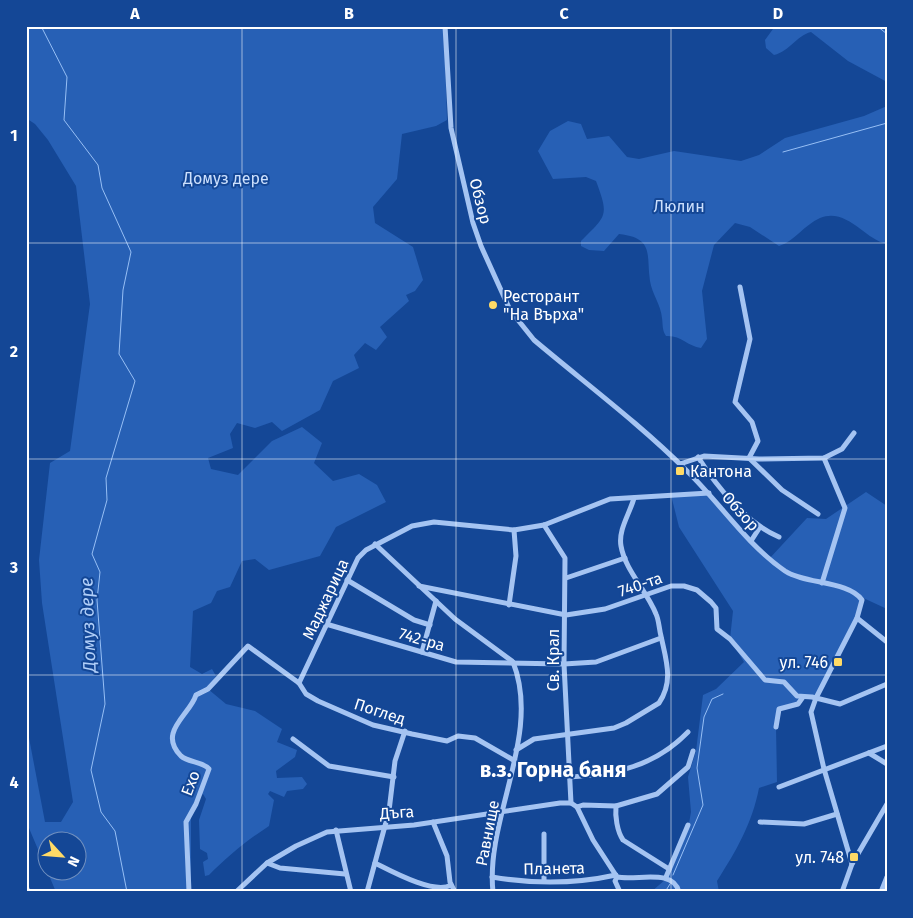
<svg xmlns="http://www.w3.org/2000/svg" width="913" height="918" viewBox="0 0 913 918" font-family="'Fira Sans',sans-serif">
	<rect width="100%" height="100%" fill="#144796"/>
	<!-- green -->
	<g fill="#2760b5" fill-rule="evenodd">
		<path d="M26,26h418l3,94 -11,6 -34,8 -5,45 -24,28 2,16 38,24 10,33 -8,11 -9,4 3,6 -29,26 7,10 -11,13 -11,-7 -11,12 5,13 -26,13 -13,29 -38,21 -10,-9 -17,6 -18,-5 -7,11 3,14 -25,10 3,11 27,6 34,-34 30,-14 20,16 -8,20 19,18 26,-7 18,11 9,17 -50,25 -16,29 -51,14 -14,-11 -13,2 -12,26 -13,4 -6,12 -18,8 -3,56 12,7 10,-5 4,7 -8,13 18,15 29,7 27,18 -5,13 20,8 -2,7 -19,14 1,7 25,-1 5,7 -4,5 -16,2 -3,6 -14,-6 -2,3 6,6 -5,26c-23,15 -41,30 -60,49l-4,1 -2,-14 5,-3 -1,-6 -7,-4 -1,-29 7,-21 -3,-5 -9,8 -3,13v77h-135l-30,-71v-99l19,100h16l12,-20 -31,-199 -3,-43 11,-97 20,-12 20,-147 -14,-118 -28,-46 -13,-16 -9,-6zM48,840h30v30h-30z"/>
		<path d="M779,26h108v56l-39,-21 -37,-29c-15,4 -21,19 -37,23l-8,-7 -1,-8 8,-11z"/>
		<path d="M887,106v138c-22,-4 -40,-37 -67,-26 -16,7 -25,23 -41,28l-29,-19 -15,-4 -21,22 -12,46 5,48 -6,9c-14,-2 -20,-13 -35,-12 -4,-6 -3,-11 -4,-18 -1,-13 -10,-24 -12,-37 -4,-26 5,-43 -31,-47l-15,17 -15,-1 -8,-4v-5c26,-26 28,-25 15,-60l-10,-4 -33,2 -15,-28 12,-20 18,-10 13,3 6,15 22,-3 18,21 12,2 35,-8 67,10 18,-6 26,-17 79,-22z"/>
		<path d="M866,492l21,14v103l-28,-13 3,12 -46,90 -13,-1 -5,7 -19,5 -3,18 1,55 -18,6c-7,36 -23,63 -42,93l2,11h-68l15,-13 22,-50 3,-17 -3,-35 8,-26 7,-56 13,-6 28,-27 -14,-23 3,-28 -54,-84 -8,-32 38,-2 60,66 38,-41 19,1z"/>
	</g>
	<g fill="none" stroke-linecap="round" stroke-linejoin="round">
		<!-- stream -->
		<g stroke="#97bff5" stroke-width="1">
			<path d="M41,26l26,51 -3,43 34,45 4,23 29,64 -8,38 -4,64 16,27 -29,97 1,22 -15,54 8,18 -3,28 8,104 -14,66 10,42 14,19 12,61"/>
			<path d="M877,26l10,8"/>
			<path d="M783,152l104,-29"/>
			<path d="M673,875l30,-70 -6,-37 7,-51 8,-18 11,-5"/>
			<path d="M665,892l5,-8"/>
		</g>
		<!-- minor -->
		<g stroke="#a5c4f2" stroke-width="5">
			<path d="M445,26l6,102 22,95 8,23 29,64 24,30c51,43 106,84 153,131 33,32 60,74 98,100 20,13 64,10 77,29l-5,18 -41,80 -5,14 13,57 28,95 -10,28"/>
			<path d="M740,287l10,52 -15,63 17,20 6,19 -9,17"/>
			<path d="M698,457c19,30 48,66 81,80"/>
			<path d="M749,458l33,32 36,24"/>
			<path d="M680,464l24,-8 55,3 65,-1 18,-9 12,-16"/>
			<path d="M544,525l21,33 -1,106 7,139"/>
			<path d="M751,541l9,-14"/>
			<path d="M375,544l80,75 57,42"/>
			<path d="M566,578l59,-20"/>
			<path d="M347,580l67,40 16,5"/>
			<path d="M822,583l23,-75 -21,-50"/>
			<path d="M419,586l147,29 39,-6 66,-23h13l13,4 14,12 5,6 1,21 13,10 35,41 19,2 13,14 15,1 28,7 47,-20"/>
			<path d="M509,605l7,-49 -2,-26"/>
			<path d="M857,618l30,24"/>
			<path d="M326,624l130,38 108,2 32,-2 65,-24"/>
			<path d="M422,652l14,-51"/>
			<path d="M299,683l59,-125 8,-8 46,-24 22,-4 80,8 30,-5 66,-26 99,-6"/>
			<path d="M776,727l3,-18 19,-5 5,-7"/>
			<path d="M293,739l36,27 65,11"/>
			<path d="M516,750l18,-11 80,-11 12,-5 33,-20c15,-22 7,-43 2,-67 -2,-7 -2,-16 -5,-22 -9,-23 -31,-44 -35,-68 -3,-16 9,-33 13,-48"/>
			<path d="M869,753l18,11"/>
			<path d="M569,777c47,-3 85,-10 119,-45"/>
			<path d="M779,787l108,-41"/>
			<path d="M616,806c-1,10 1,25 7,34l46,29"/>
			<path d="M577,807l16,33 24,37c20,4 56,-9 62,15"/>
			<path d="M577,807l6,-2 33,1 41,-12 31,-27 5,-16"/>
			<path d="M433,822l14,34 3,26 5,10"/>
			<path d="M760,822l44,2 33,-10"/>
			<path d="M336,830l15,62"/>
			<path d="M544,834v47"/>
			<path d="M267,863l13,5 65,6"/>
			<path d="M375,863c16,8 60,32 76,22"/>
			<path d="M852,864l35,-60"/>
			<path d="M492,877c41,7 83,7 124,-2"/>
			<path d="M617,877l-2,4 5,11"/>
			<path d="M666,877l22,-52"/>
			<path d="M26,886l2,6"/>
			<path d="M189,892l-3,-70 10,-18 13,-35c-7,-8 -20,-6 -28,-13 -24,-24 9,-41 15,-61l12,-6 40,-43 51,37 7,11 12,7 55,24 39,9 35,7 11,-5 17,2 40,23"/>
			<path d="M236,892l31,-29 29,-17 31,-14 87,-7 146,-22h11l6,4"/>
			<path d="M367,892l22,-81 6,-50 10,-30"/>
			<path d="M493,892c-8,-74 49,-157 20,-230"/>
			<path d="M881,892l6,-15"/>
		</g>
	</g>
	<!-- grid -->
	<path fill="none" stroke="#fff" stroke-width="1" stroke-opacity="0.55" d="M242,26v866M456,26v866M671,26v866M26,243h861M26,459h861M26,675h861"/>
	<!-- markers -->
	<g fill="#ffda66" stroke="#144796" stroke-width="2">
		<circle cx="493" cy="305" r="5"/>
		<rect x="675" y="466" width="10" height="10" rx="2.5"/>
		<rect x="833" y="657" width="10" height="10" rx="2.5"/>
		<rect x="849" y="852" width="10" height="10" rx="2.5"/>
	</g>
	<g text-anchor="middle" stroke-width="4" stroke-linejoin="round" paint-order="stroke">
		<!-- park labels -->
		<g font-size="16" fill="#cce0fd" stroke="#144796">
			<text x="226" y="184">Домуз дере</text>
			<text x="679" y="212">Люлин</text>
		</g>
		<!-- street labels -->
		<g font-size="16" fill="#fff" stroke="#144796">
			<text transform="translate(481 201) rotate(75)" y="6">Обзор</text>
			<text transform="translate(741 511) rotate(48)" y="6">Обзор</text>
			<text transform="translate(640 584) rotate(-19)" y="6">740-та</text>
			<text transform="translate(325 599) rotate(-65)" y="6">Маджарица</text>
			<text transform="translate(422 639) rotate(16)" y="6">742-ра</text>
			<text transform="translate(553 660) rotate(-90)" y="6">Св. Крал</text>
			<text transform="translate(380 711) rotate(18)" y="6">Поглед</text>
			<text transform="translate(190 783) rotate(-69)" y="6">Ехо</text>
			<text transform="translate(397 812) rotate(-4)" y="6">Дъга</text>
			<text transform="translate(487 833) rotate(-79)" y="6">Равнище</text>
			<text transform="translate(554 868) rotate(-1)" y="6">Планета</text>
		</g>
		<!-- poi labels -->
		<g font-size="16" fill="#fff" stroke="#144796" text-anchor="start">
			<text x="503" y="302">Ресторант<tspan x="503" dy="18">"На Върха"</tspan></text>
			<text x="690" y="477">Кантона</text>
			<text x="828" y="668" text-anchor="end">ул. 746</text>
			<text x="844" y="863" text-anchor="end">ул. 748</text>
		</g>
		<!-- water labels -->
		<g font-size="18" font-style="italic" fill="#b1cff9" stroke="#144796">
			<text transform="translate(88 625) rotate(-92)" y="6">Домуз дере</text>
		</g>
		<!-- district labels -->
		<g font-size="21" font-weight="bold" fill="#fff" stroke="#144796">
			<text x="553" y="777">в.з. Горна баня</text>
		</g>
	</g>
	<!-- border -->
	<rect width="913" height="918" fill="none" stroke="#144796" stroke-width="55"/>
	<!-- north arrow -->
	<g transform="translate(62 856) rotate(116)"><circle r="24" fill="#144796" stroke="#7291c0"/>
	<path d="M0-4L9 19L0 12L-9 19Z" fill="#ffda66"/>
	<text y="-8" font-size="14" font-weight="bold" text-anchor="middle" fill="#ffffff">N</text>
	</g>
	<rect x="28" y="28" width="858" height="862" fill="none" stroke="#fff" stroke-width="2"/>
	<g font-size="16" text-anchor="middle" font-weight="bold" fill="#fff">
		<text x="135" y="19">A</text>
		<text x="349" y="19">B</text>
		<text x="564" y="19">C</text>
		<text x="778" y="19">D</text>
		<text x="14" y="141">1</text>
		<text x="14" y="357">2</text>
		<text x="14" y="573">3</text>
		<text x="14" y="788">4</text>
	</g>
</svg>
